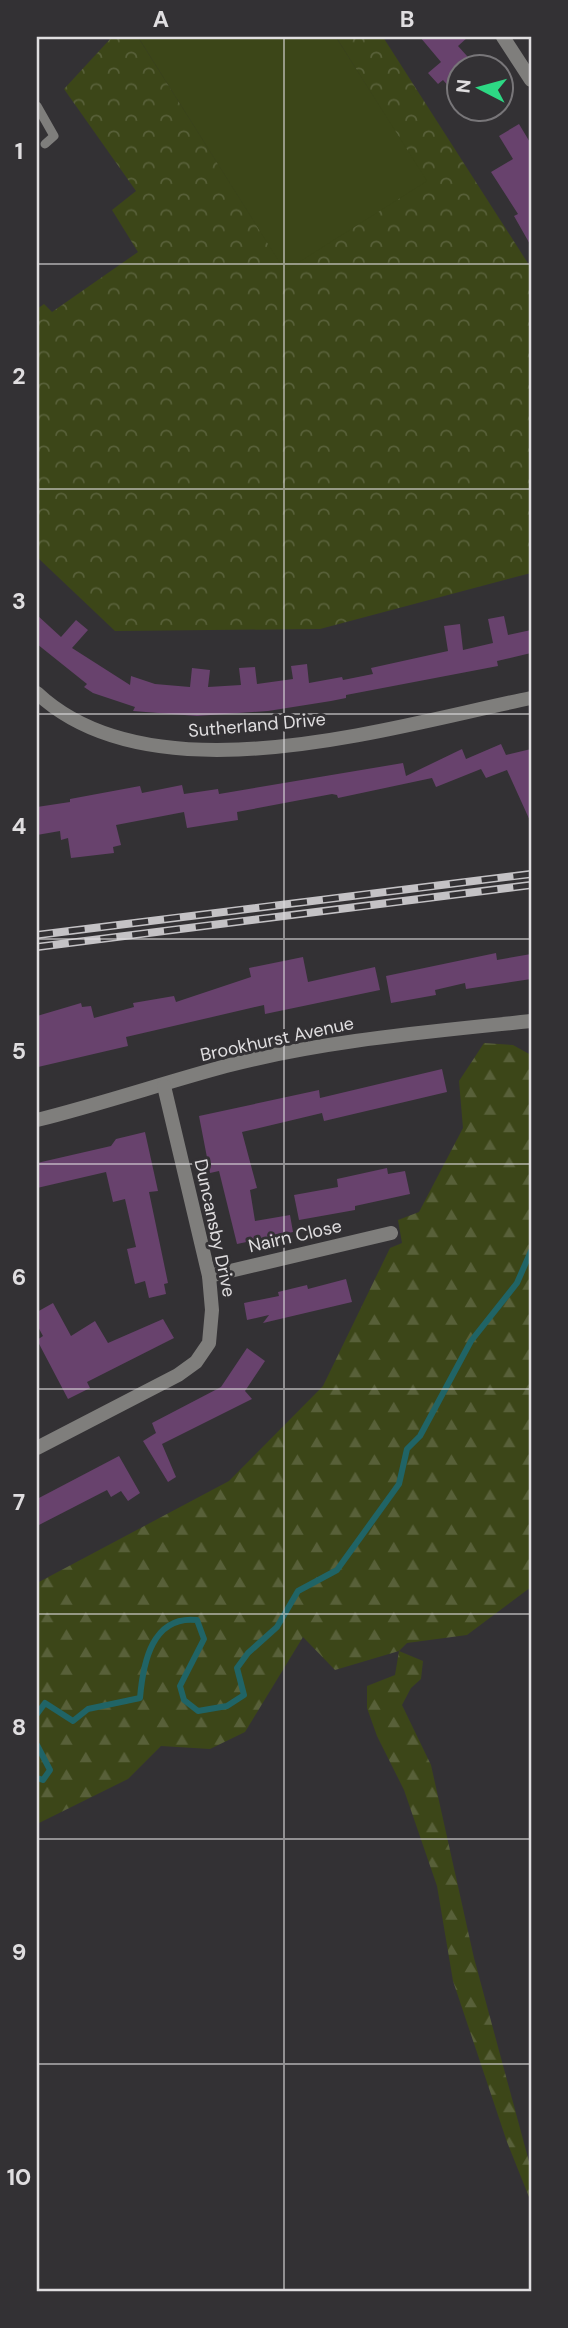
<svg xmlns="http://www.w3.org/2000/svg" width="568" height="2328" viewBox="0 0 568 2328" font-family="'DM Sans',sans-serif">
	<defs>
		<pattern id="forest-firs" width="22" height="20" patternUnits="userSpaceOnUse" patternTransform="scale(1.75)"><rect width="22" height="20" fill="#3c4618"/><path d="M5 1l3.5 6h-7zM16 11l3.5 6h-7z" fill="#586039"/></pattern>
		<pattern id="park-crowns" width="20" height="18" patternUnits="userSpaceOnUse" patternTransform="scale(1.75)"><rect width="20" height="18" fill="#3c4618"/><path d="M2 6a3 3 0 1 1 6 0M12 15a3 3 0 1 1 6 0" fill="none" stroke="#586039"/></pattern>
	</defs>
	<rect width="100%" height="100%" fill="#333134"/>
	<!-- forest -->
	<path fill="url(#forest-firs)" d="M484,1043l29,2 18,10v532l-64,48 -60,8 -8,8 24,10 -2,18 -10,9 -9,17 29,60 43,193 57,211v33l-24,-60 -54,-161 -16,-95 -33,-96 -27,-54 -10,-28v-22l28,-11 4,-24 -64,19 -32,-33 -58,95 -35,17 -49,-3 -33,33 -91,45v-241l192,-102 94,-95 67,-138 12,-5 -4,-23 21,-8 44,-84 -4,-47z"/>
	<!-- park -->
	<path fill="url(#park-crowns)" d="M112,37h26l147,233 141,-89 -90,-144h47l148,231v305l-211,56 -205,2 -78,-74v-248l7,-5 8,8 86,-60 -26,-42 24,-19 -72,-102z"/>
	<!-- pitch -->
	<path fill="#3c4618" d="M138,37h198l91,144 -142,90z"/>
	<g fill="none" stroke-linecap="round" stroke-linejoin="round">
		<!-- stream -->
		<g stroke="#206466" stroke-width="6">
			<path d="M37,1714l8,-11 28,18 15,-12 52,-11c3,-35 12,-83 57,-78l7,19 -24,47 4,14 14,11 29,-5 17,-11 -7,-27 11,-15 29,-26 21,-36 39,-21 62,-86 8,-35 13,-13 51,-95 46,-58 14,-32"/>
			<path d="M37,1745l13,25 -7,10 -6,-2"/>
		</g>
	</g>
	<!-- building -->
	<g fill="#68426d">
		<path d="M420,37h48l-10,9 18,20h-17v32l-16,-18 -5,4 -10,-11 13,-11z"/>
		<path d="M519,124l12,20v102l-17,-30 4,-2 -27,-42 22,-13 -14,-23z"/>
		<path d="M37,615l24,22 15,-17 12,10 -16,18 58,37 1,-9 24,8 35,3 2,-19 18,2 -2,17 33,-2 -2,-17 16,-1 2,17 36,-5 -2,-13 16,-2 2,19 33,-6 1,3 30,-6 -2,-6 77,-17 -4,-25 16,-2 3,26 30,-7 -5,-24 16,-3 4,19 23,-5v23l-34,8 1,5 -152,29v3l-15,3 -63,10 -71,5 -64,-5 2,-4 -42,-14 -9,-6 3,-3 -50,-40z"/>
		<path d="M501,744l5,11 25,-6v74l-24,-53 -21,8 -5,-9 -45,18 -4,-9 -94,20 -1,-3 -5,-1 -95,18 1,8 -51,8 -3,-16 -68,13 5,20 -8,2 1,6 -43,5 -3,-20 -7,2 -1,-9 -23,4v-28l33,-5v-3l70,-13 2,7 40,-8 2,9 34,-5 1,5 184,-31 3,13 56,-27 4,10z"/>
		<path d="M496,953l1,7 34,-6v25l-65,10 -1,-6 -30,7 1,5 -45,8 -5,-27z"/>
		<path d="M303,957l5,25 67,-15 5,23 -115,24 -1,-9 -138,32 2,9 -90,21 -1,-51 44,-13 1,4 9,-1 3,12 40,-11 -1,-4 41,-7 2,6 75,-25 -2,-9z"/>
		<path d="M442,1069l5,23 -123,29 -2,-8 -80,19 15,56 -7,2 5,31 35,-6 3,17 -56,12 -18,-73 -9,2 -11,-57 120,-26 1,8z"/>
		<path d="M145,1132l13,59 -9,1 19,91 -4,1 2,10 -17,4 -4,-17 -10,3 -8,-35 9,-2 -11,-48 -12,3 -7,-30 -69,16v-25l74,-17 5,-7z"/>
		<path d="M387,1168l1,6 17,-3 5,23 -55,12v4l-56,10 -5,-25 44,-8 -1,-8z"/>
		<path d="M346,1279l6,23 -89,21 6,-8 -22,5 -3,-17 35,-7 -1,-4 29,-7 1,4z"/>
		<path d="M53,1303l18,33 24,-15 13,22 55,-24 11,19 -87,44 3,6 -22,11 -31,-59 6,-4 -6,-11v-13z"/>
		<path d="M247,1348l18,13 -20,30 7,8 -90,45 14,33 -8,5 -25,-41 13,-8 -4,-10 69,-36z"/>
		<path d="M119,1456l21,37 -12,8 -7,-10 -10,6 -4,-7 -70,36v-27z"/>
	</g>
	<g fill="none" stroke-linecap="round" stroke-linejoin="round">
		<!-- service -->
		<path stroke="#7f7e7c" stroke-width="9" d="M37,106l17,30 -9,8"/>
		<!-- minor -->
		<g stroke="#7f7e7c" stroke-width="14">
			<path d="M503,37l28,43"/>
			<path d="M37,693c116,109 356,33 494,5"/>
			<path d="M37,1120c64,-16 126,-37 189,-54 100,-26 203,-34 305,-45"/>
			<path d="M209,1276l182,-43"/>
			<path d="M37,1448l141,-73 18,-13 13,-19 3,-33 -3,-34 -45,-190"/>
		</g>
		<defs>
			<g id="rail">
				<path d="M37,935l494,-61"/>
				<path d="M37,947l494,-62"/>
			</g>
		</defs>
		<!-- rail casing -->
		<use href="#rail" stroke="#c4c2c5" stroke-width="8"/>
		<!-- rail -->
		<use href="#rail" stroke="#333134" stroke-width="5" stroke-dasharray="16" stroke-linecap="butt"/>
	</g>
	<!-- grid -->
	<path fill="none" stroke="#e0dee0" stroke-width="2" stroke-opacity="0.55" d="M284,37v2254M37,264h494M37,489h494M37,714h494M37,939h494M37,1164h494M37,1389h494M37,1614h494M37,1839h494M37,2064h494"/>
	<g text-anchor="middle" stroke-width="6" stroke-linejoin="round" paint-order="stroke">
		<!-- street labels -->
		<g font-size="18" fill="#e0dee0" stroke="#333134">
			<text transform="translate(257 725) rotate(-5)" y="6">Sutherland Drive</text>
			<text transform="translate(277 1039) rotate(-12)" y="6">Brookhurst Avenue</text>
			<text transform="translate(215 1228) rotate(78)" y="6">Duncansby Drive</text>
			<text transform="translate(295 1236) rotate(-13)" y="6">Nairn Close</text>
		</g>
	</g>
	<!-- border -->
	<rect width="568" height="2328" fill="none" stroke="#333134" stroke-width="77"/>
	<!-- north arrow -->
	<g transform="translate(480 88) rotate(276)"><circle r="33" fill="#333134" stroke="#787679" stroke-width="2"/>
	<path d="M0-5L12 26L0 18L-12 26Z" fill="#2dd884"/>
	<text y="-10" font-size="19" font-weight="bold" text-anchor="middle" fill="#e0dee0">N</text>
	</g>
	<rect x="38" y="38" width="492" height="2252" fill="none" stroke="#e0dee0" stroke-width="2.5"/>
	<g font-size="23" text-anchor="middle" font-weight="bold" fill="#e0dee0">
		<text x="161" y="27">A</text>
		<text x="407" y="27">B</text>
		<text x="19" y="159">1</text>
		<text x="19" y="384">2</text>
		<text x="19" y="609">3</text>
		<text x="19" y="834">4</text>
		<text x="19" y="1059">5</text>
		<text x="19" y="1285">6</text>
		<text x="19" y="1510">7</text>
		<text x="19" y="1735">8</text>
		<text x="19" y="1960">9</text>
		<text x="19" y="2185">10</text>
	</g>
</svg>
